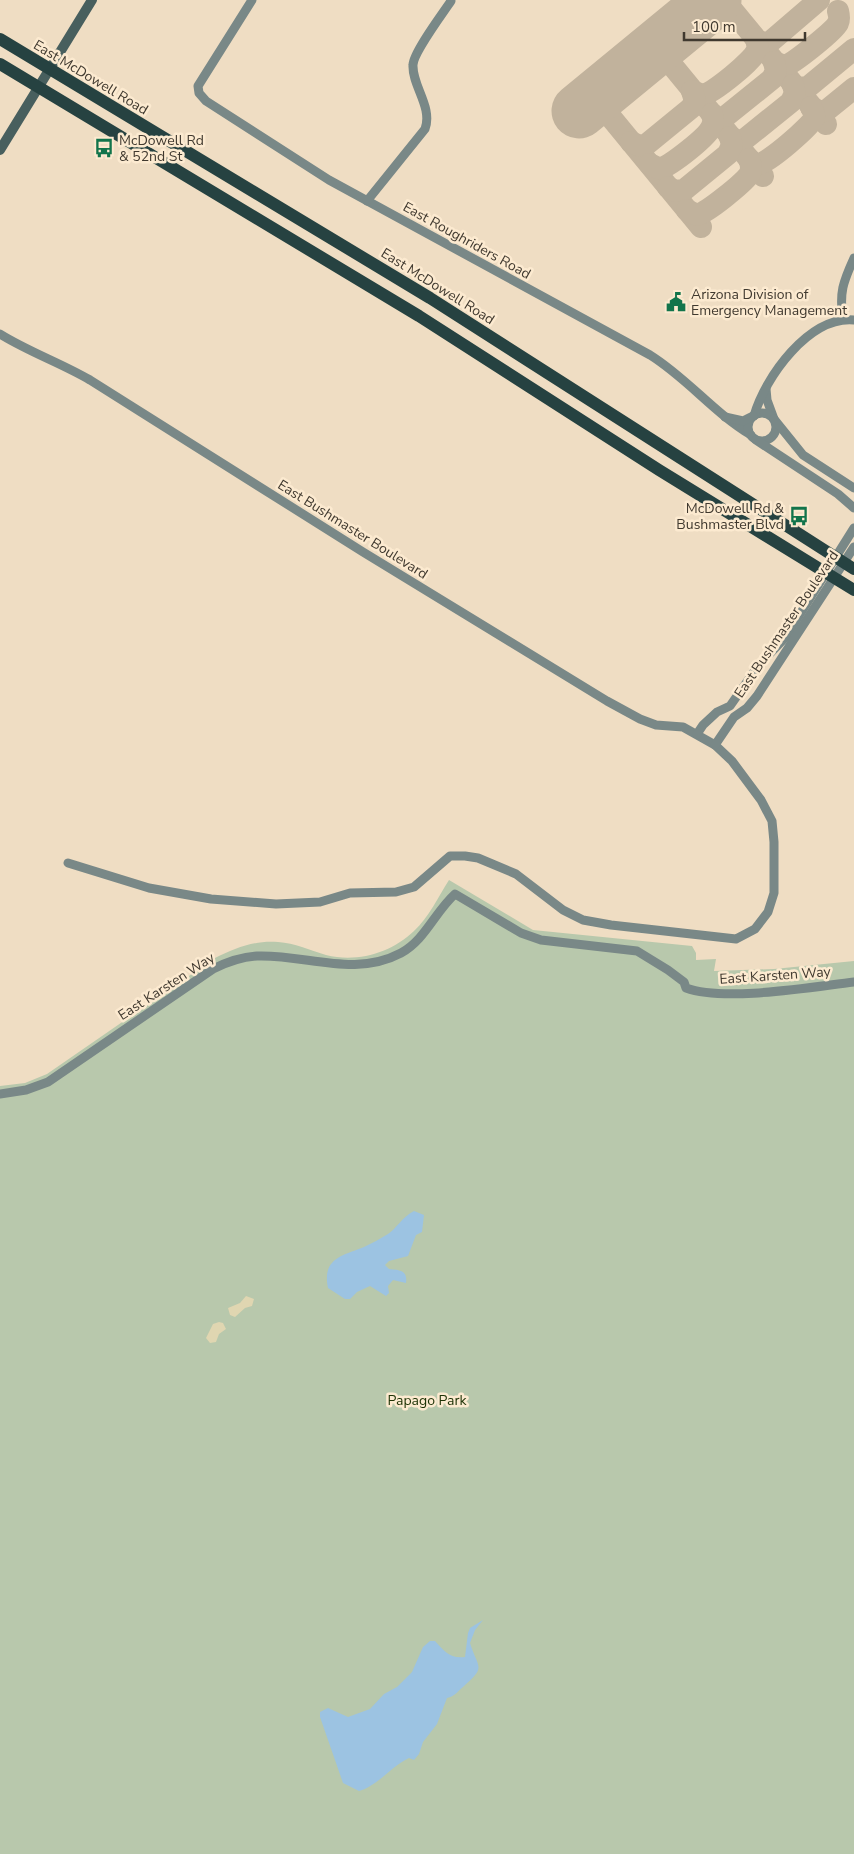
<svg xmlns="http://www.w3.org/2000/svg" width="854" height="1854" viewBox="0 0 854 1854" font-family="'Nunito Sans',sans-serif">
	<rect width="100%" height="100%" fill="#efddc3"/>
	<!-- green -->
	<path fill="#b8c8ac" d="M449,880l84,50 159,16 4,7v7l20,-1 -2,12 60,-2 80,-8v893h-854v-768l25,-3 22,-9 168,-116c20,-10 40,-18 63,-16 17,1 31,8 48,13 31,8 65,-2 88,-24 15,-14 24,-34 35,-51z"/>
	<!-- sand -->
	<g fill="#e0d6b1">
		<path d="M246,1296l8,3 -2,7 -7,2 -10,9 -5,-2 -2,-7 12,-5z"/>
		<path d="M219,1322l4,1 3,6 -7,5 -3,8 -6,1 -4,-5 7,-14z"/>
	</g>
	<!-- water -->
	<g fill="#9cc3e2">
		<path d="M414,1211l10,4 -2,17 -6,3 -8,21 -19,5 -4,4 4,4c10,1 19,1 17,14l-13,-3 -5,6 1,7 -3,3 -16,-10 -13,6 -7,7h-5l-17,-11c-6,-29 13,-32 36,-41 8,-4 16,-8 24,-13 8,-5 14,-17 26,-23z"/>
		<path d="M483,1620l-8,10 -5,13c8,26 17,23 -7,44 -6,5 -8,9 -16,11l-10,26 -14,18 -4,12 -5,6 -5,-2c-19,9 -30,27 -50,33l-16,-8 -23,-66v-5l8,-4 20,9 22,-8 14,-15 13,-7 15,-15 11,-25 7,-6h5c9,10 15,18 30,16l3,-24 2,-5z"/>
	</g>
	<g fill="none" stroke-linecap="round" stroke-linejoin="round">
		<!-- taxiway -->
		<g stroke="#c1b29c" stroke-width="22">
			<path d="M724,0l102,124"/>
			<path d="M756,39l5,4 9,-1 49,-42"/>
			<path d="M657,47l106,129"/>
			<path d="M774,62l11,4c9,-3 49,-35 53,-43 2,-4 1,-8 0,-12"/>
			<path d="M793,85l7,3 8,-1 46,-38"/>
			<path d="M692,91l11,4c11,-3 50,-34 54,-45 1,-4 0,-7 -1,-11"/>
			<path d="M595,98l106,129"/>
			<path d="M811,107l10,5 6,-2 27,-22"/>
			<path d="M712,114l8,5 6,-3 46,-37 4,-8 -2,-9"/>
			<path d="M730,137l9,4 6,-2 46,-37 4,-9 -2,-8"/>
			<path d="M631,142l9,4 7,-2 44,-36 4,-7 -3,-10"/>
			<path d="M749,159c3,3 6,5 10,5 9,-1 52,-38 55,-46 1,-4 -1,-7 -3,-11"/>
			<path d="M650,164l10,5c11,-4 48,-32 52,-43 2,-4 1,-8 0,-12"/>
			<path d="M668,187l7,4 9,-1 44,-36 4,-9 -2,-8"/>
			<path d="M687,210l10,5c11,-3 45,-31 52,-40 3,-5 2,-11 0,-16"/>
		</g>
		<!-- runway -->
		<path stroke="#c1b29c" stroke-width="55" d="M579,111l135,-111"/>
		<!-- street -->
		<g stroke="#798887" stroke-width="9">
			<path d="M252,0l-54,86 1,7 7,8 123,79 321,175c37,23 64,58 101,80"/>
			<path d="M367,201l58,-72c8,-22 -13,-43 -12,-64 0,-12 30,-52 38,-64"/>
			<path d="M843,319c-4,-26 0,-37 11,-61"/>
			<path d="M0,334c29,18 61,29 90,46l273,172 244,149 33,18 16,6 27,2 32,18 17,16 29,39 11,21 2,21v51l-6,19 -13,17 -19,10 -125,-14 -28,-5 -20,-10 -47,-36 -38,-16 -13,-2h-15l-36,31 -18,5 -46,1 -30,9 -44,2 -65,-5 -62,-11 -81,-25"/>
			<path d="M766,389l1,11 7,19"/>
			<circle cx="762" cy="427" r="14"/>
			<path d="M754,416c11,-39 55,-100 100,-96"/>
			<path d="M725,417l18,4 10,-5"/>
			<path d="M774,419l29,36 51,33"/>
			<path d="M756,440l82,54 16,14"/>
			<path d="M697,734l6,-9 14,-13 13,-6 28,-40 27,-28 69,-110"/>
			<path d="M715,745l19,-28 13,-9 10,-12 97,-149"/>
			<path d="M0,1094l26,-4 22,-8 165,-113c14,-7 28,-12 44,-13 49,-2 97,22 144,-3 24,-13 34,-41 54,-59l66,39 20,7 96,11 31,19 16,12 2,6c39,14 125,-1 168,-6"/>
		</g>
		<!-- secondary -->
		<path stroke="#485f5e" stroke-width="10" d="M0,150l92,-150"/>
		<!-- primary -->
		<g stroke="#264241" stroke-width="12">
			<path d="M0,39l430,259 424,271"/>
			<path d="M0,64l419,252 240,154 195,120"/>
		</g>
	</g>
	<!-- icons -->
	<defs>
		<symbol id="bus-bare" viewBox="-9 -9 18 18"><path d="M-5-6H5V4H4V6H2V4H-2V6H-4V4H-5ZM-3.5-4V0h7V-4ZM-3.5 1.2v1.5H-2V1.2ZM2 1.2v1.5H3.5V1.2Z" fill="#12744b" stroke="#fcead0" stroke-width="2.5" paint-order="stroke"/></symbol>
		<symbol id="civic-bare" viewBox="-9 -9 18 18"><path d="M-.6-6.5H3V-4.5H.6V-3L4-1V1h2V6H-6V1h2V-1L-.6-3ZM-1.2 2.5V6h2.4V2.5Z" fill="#12744b" stroke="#fcead0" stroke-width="2.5" paint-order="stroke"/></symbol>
	</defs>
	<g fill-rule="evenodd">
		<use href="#bus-bare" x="90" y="134" width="28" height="28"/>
		<use href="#civic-bare" x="662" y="288" width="28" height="28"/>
		<use href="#bus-bare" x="785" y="502" width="28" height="28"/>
	</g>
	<g text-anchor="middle" stroke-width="5" stroke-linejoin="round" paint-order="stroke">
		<!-- street labels -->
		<g font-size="14" fill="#40392f" stroke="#fcead0">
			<text transform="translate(91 77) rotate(31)" y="5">East McDowell Road</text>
			<text transform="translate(467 240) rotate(29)" y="5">East Roughriders Road</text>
			<text transform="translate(438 286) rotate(32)" y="5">East McDowell Road</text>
			<text transform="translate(353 529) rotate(32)" y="5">East Bushmaster Boulevard</text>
			<text transform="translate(786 624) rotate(-56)" y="5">East Bushmaster Boulevard</text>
			<text transform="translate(775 975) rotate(-4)" y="5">East Karsten Way</text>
			<text transform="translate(166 986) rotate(-33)" y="5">East Karsten Way</text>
		</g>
		<!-- poi labels -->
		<g font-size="14" fill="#40392f" stroke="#fcead0" text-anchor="start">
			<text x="119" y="145">McDowell Rd<tspan x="119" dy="16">&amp; 52nd St</tspan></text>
			<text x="691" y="299">Arizona Division of<tspan x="691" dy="16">Emergency Management</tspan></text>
			<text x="784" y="513" text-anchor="end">McDowell Rd &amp;<tspan x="784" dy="16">Bushmaster Blvd</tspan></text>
		</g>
		<!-- park labels -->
		<g font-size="14" fill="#1e3306" stroke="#fcead0">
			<text x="427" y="1405">Papago Park</text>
		</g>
	</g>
	<!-- scale -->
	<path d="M684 32v8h121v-8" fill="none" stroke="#40392f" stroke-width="2.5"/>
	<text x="692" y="32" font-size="15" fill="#40392f" stroke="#fcead0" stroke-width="4" paint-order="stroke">100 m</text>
</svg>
